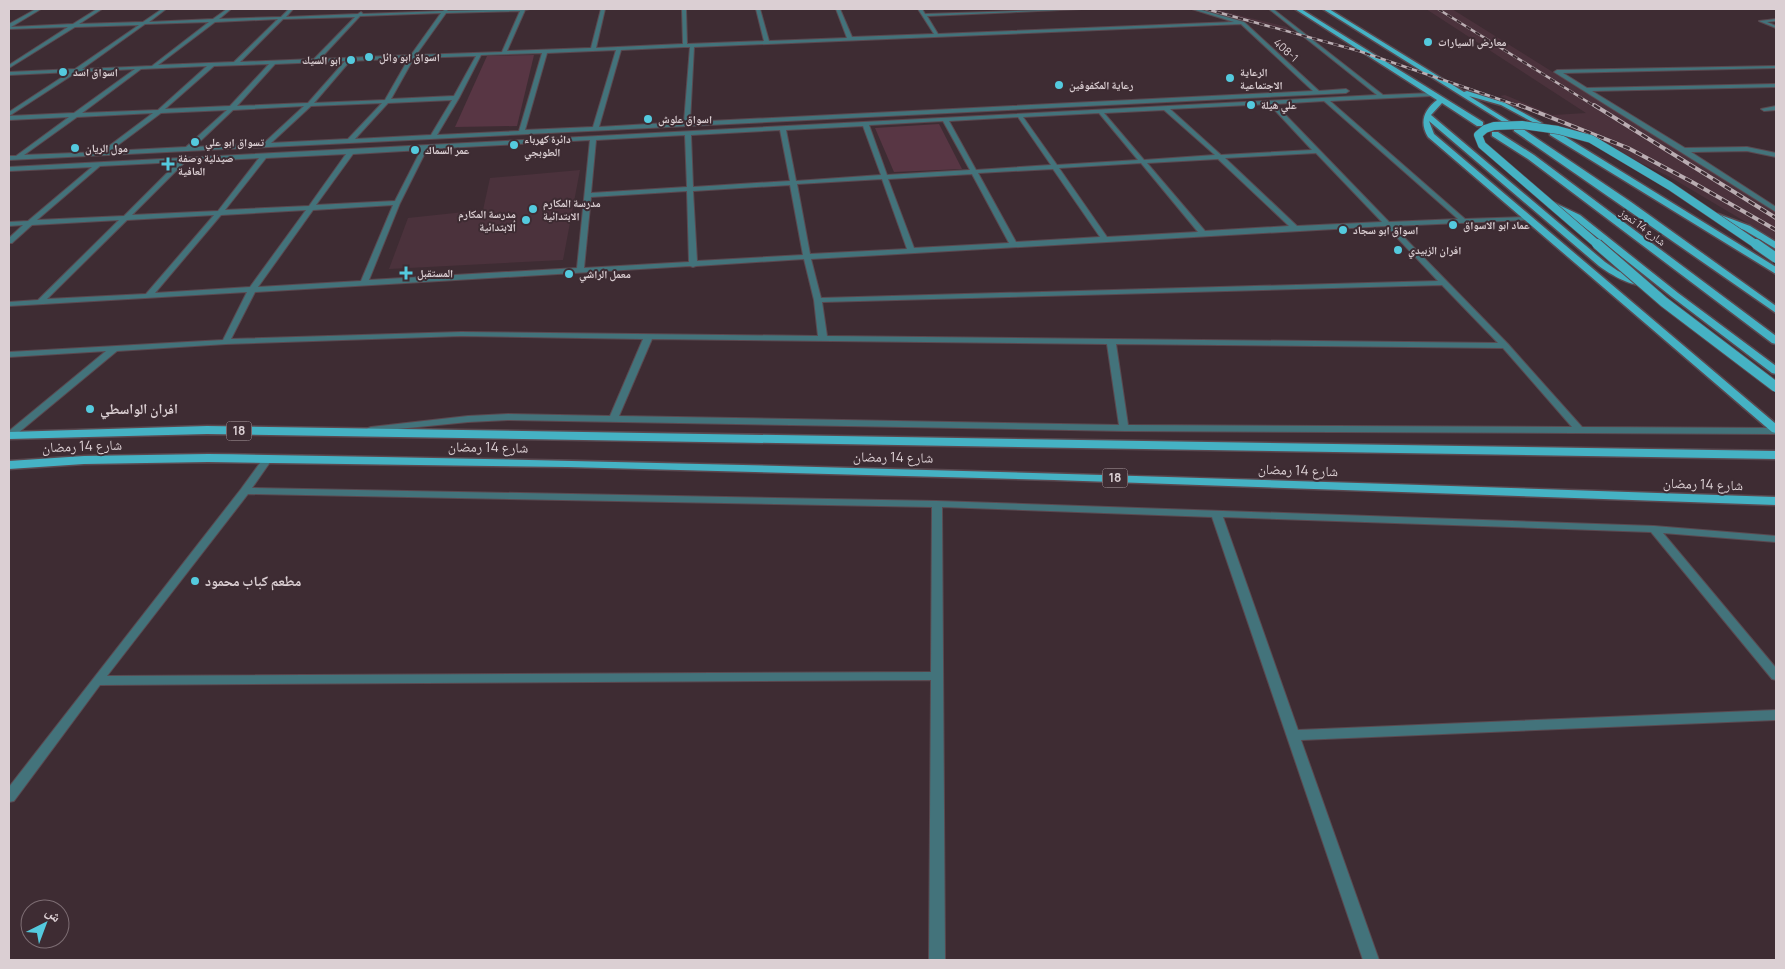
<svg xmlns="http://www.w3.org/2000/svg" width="1785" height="969" viewBox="0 0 1785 969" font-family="Manrope,'Noto Naskh Arabic',sans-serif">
	<rect width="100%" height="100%" fill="#3e2c33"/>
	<!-- built -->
	<g fill="#4b323c">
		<path d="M1197,9h17l73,18 5,6z"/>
		<path d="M1426,9h26l123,77 201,120v34l-106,-63 -170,-81 5,-1 48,20 33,-2z"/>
		<path d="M580,170l-17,90 -174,9 19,-51 75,-8 7,-32z"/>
	</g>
	<!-- green -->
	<g fill="#583644">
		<path d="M534,55l-17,71 -62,1 32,-71z"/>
		<path d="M939,124l23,45 -68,3 -19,-44z"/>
	</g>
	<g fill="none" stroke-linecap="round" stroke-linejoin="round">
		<defs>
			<g id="street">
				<path d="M36,9h5l-30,18 62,-3 24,-15h5l-23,15 64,-2 19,-13h4l-17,13 64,-3 14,-10h4l-12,10 62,-2 8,-8h4l-7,8 72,-3 3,-2 2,2 80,-3 3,-2 2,2 82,-2 -5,1 -18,41 84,-3 10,-39h4l-9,39 87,-4 -1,-35h4l1,35 77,-3 -8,-32h4l9,32 78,-3 -11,-29h4l12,28 82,-3 -16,-25h4l3,5 157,-5 -155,7 11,18 296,-12 -42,-13h6l46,13 75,69 27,-2 3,2 -3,2 -1337,67v-4h7l53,-39 -60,3v-4l65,-3 61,-44 -58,3 -68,44v-4l61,-40 -61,3v-3l66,-3 64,-44 -64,2 -66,41v-3l59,-38 -59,2v-5zM520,11l-18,41 -86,3 30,-42zM441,13l-30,42 -91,4 40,-43zM355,17l-41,42 -74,3 43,-43zM278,19l-44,43 -76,3 57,-43zM209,22l-57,44 -70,3 63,-45zM1241,24l72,67 -623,31 4,-75zM684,47h6l-6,75 -85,5 22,-77zM616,50l-23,77 -68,3 22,-77zM542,53l-23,78 -82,4 22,-37 22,-43zM476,56l-22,40 -63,3 23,-41zM409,58l-24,42 -71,3 36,-42zM345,61l-37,42 -71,3 38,-42zM269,64l-39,42 -65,3 49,-43zM207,66l-49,44 -76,3 59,-44zM452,100l-21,35 -76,4 33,-36zM382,103l-34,36 -77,4 40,-37zM304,106l-40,37 -70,4 39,-37zM227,110l-41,37 -76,4 51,-38zM153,113l-52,39 -77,3 53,-38z"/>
				<path d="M1269,9h4l110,86 50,-2v2l-2,1 -101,5 135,118 65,-2 1,1 -3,2 -135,6 115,118 74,83 194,1v6l-652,-3 -616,-11 -40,2 -100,10 -2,-2 2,-2 3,-1 97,-11 40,-2 102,2 33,-77 -182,-3 -235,8 -109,7 -105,87 -3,1v-8l97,-80 -97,6v-5l214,-12 24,-48 -238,14v-4l29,-2 81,-80 -87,5 -20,18h-3v-5l14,-13 -14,1v-4l19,-1 64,-54 -83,4v-4l1368,-72zM1324,101l134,118 -69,3 -114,-118zM1269,104l43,46 -91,5 -51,-46zM1164,110l51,45 -71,5 -40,-47zM1099,113l39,47 -81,5 -34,-48zM1018,117l33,48 -75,5 -27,-49zM943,121l27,49 -83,5 -18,-50zM863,126l18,49 -85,6 -10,-51zM780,130l10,51 -97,6 -2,-52zM685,135l2,52 -96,6 5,-53zM590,140l-13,128 -208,12 31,-77 27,-54zM421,150l-26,51 -79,4 37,-51zM1316,153l66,69 -85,4 -72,-68zM346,154l-37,52 -84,4 41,-52zM259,158l-41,53 -86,4 53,-53zM1218,159l71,67 -84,5 -58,-68zM178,162l-54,54 -87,4 63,-54zM1141,163l57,69 -91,5 -48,-69zM1053,169l47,68 -84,5 -38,-69zM972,174l37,69 -95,5 -26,-69zM882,179l25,70 -97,5 -13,-70zM790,185l13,70 -106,6 -4,-70zM687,191l2,71 -105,6 7,-71zM393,205l-32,76 -103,6 55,-77zM306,210l-56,77 -95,6 66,-78zM214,215l-68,79 -99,5 80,-79zM1386,226l52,55 -617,17 -10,-39zM804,259l10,41 4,36 -357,-4 -230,7 24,-47 435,-26 3,1 3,-1zM1442,285l56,58 -671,-7 -5,-34zM652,339l455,5 12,81 -500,-9zM1116,344l387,4 69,79 -444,-2z"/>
				<path d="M1776,19v2l-9,1 9,4v2l-17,-7z"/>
				<path d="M1776,66v2l-213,5 24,15 189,-4v3l-184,4 93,57 62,-1 29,6v4l-29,-6 -56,1 85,55v5l-222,-140 3,-2z"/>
				<path d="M1776,106v4l-12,1 -3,-2z"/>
				<path d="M268,455l5,3 -21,30 685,13 717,25 122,10v6l-113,-9 113,135v12l-4,-1 -121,-147 -428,-15 75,213 478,-20v10l-475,20 78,220h-16l-151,-443 -270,-10 3,453h-16l2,-280 -831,5 -86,116 -5,1v-15l232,-298 24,-33zM248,494l684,13 -1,165 -824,4z"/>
			</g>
			<g id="primary">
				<path d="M1295,9h6l182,113v4h-6l-35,-23 -11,12 174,147 13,9 27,10v4c-14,2 -35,-11 -46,-19l-170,-145 5,13 342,290v9l-4,-1 -344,-295c-9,-15 -4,-27 9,-37z"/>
				<path d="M1323,9h6l135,83 3,-1 38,12 37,20 -6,1 -35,-19 -32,-9 40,25 -6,1z"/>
				<path d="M1514,127h6l111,75 145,104v7l-262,-182z"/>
				<path d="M1550,131h6l220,136v7l-226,-139z"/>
				<path d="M1492,132h6l36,23 242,181v8l-4,-1 -244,-184 -36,-23z"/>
				<path d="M1549,203h6l25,12 98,78 98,73v8l-4,-1 -100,-76 -98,-78 -25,-12z"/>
				<path d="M1718,214l32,12 26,16v7l-32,-19 -29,-11 -1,-2z"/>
				<path d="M207,426l1569,25v8l-1569,-25 -198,5v-7z"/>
				<path d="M208,454c523,8 1045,25 1568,43v8l-722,-25 -487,-13 -359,-5 -124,2 -75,5v-8l75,-5z"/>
			</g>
		</defs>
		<!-- street casing -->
		<use href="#street" stroke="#5a4950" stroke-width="2"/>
		<!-- primary casing -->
		<use href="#primary" stroke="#5a4950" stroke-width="3"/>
		<!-- street -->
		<use href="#street" fill="#43737b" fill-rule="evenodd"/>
		<!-- primary -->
		<use href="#primary" fill="#45b2c4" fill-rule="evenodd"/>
		<defs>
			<g id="rail-far1">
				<path d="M1206,9l153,42 163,56"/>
				<path d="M1438,9l158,98"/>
			</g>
			<g id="rail">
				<path d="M1519,105l109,43 64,34 84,48"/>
				<path d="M1594,105l182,113"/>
			</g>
		</defs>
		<!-- rail-far1 casing -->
		<use href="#rail-far1" stroke="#baadb2" stroke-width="2.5"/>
		<!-- rail casing -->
		<use href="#rail" stroke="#baadb2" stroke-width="4"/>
		<!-- rail-far1 -->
		<use href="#rail-far1" stroke="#3e2c33" stroke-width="2" stroke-dasharray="5.5" stroke-linecap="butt"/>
		<!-- rail -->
		<use href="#rail" stroke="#3e2c33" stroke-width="2.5" stroke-dasharray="7" stroke-linecap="butt"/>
		<defs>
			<path id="primary-bridge-far1" d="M1598,245l-116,-100 -4,-10 7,-6 9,-3 28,-1 36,5 33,9 79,47 87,59"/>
			<g id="primary-bridge">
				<path d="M1597,244l67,58 112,85"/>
				<path d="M1756,244l20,14"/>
			</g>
		</defs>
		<!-- primary-bridge-far1 casing -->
		<use href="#primary-bridge-far1" stroke="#5a4950" stroke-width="9" stroke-linecap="butt"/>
		<!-- primary-bridge casing -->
		<use href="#primary-bridge" stroke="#5a4950" stroke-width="12" stroke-linecap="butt"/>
		<!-- primary-bridge-far1 -->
		<use href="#primary-bridge-far1" stroke="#45b2c4" stroke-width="8"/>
		<!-- primary-bridge -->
		<use href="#primary-bridge" stroke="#45b2c4" stroke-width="10"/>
	</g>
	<!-- markers -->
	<g fill="#54cade" stroke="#3e2c33" stroke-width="2">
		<circle cx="1428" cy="42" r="5"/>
		<circle cx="369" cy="57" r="5"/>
		<circle cx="351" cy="60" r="5"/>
		<circle cx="63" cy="72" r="5"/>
		<circle cx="1230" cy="78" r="5"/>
		<circle cx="1059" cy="85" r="5"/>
		<circle cx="1251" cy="105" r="5"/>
		<circle cx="648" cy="119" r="5"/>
		<circle cx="195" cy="142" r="5"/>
		<circle cx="514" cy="145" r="5"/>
		<circle cx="75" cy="148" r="5"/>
		<circle cx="415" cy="150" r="5"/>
		<path d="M165.5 156.5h5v5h5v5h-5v5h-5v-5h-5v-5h5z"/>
		<circle cx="533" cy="209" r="5"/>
		<circle cx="526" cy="220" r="5"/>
		<circle cx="1453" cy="225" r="5"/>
		<circle cx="1343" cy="230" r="5"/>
		<circle cx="1398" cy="250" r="5"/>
		<path d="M403.5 265.5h5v5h5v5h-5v5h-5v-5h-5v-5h5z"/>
		<circle cx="569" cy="274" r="5"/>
		<circle cx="90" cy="409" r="5"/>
		<circle cx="195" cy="581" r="5"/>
	</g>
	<g text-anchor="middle" stroke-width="4" stroke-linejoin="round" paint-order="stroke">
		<!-- far-poi labels -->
		<g font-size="11" font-weight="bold" fill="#dbcfd3" stroke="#3e2c33" text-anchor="start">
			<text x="1438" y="46">معارض السيارات</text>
			<text x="379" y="61">اسواق ابو وائل</text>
			<text x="341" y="64" text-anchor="end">ابو السيك</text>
			<text x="73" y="76">اسواق اسد</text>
			<text x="1240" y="76">الرعاية<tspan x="1240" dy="13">الاجتماعية</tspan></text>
			<text x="1069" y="89">رعاية المكفوفين</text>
			<text x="1261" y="109">علي هيلة</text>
			<text x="658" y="123">اسواق علوش</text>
			<text x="524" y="143">دائرة كهرباء<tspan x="524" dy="13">الطوبجي</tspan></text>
			<text x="205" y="146">تسواق ابو علي</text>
			<text x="85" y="152">مول الريان</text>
			<text x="425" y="154">عمر السماك</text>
			<text x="178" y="162">صيدلية وصفة<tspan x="178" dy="13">العافية</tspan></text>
			<text x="543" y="207">مدرسة المكارم<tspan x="543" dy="13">الابتدائية</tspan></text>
			<text x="516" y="218" text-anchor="end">مدرسة المكارم<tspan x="516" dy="13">ألابتدائية</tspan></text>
			<text x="1463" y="229">عماد ابو الاسواق</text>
			<text x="1353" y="234">اسواق ابو سجاد</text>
			<text x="1408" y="254">افران الزبيدي</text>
			<text x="417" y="277">المستقبل</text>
			<text x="579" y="278">معمل الراشي</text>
		</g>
		<!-- far-street labels -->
		<g font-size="11" fill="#dbcfd3" stroke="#3e2c33">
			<text transform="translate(1286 50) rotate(42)" y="4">408-1</text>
			<text transform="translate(1643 227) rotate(37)" y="4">شارع 14 تموز</text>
		</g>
		<!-- shield labels -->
		<g fill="#3e2c33" stroke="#ac9ea3" stroke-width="1">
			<rect x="226.5" y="421.5" width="25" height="19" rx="4"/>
			<rect x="1102.5" y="468.5" width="25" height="19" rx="4"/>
		</g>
		<g font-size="12" font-weight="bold" fill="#dbcfd3">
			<text x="239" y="435">18</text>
			<text x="1115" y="482">18</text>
		</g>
		<!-- poi labels -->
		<g font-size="14" font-weight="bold" fill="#dbcfd3" stroke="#3e2c33" text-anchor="start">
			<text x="100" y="414">افران الواسطي</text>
			<text x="205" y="586">مطعم كباب محمود</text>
		</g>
		<!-- street labels -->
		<g font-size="14" fill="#dbcfd3" stroke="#3e2c33">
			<text transform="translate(82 446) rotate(-2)" y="5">شارع 14 رمضان</text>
			<text transform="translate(488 447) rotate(1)" y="5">شارع 14 رمضان</text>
			<text transform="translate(893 457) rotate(1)" y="5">شارع 14 رمضان</text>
			<text transform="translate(1298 470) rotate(2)" y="5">شارع 14 رمضان</text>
			<text transform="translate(1703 484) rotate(2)" y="5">شارع 14 رمضان</text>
		</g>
	</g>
	<!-- border -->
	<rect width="1785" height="969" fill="none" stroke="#dbcfd3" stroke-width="20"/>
	<!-- north arrow -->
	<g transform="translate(45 924) rotate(42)"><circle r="24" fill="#3e2c33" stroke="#7d6d73"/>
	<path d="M0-4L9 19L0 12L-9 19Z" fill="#54cade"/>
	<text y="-8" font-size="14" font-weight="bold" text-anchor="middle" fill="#dbcfd3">ش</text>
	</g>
</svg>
